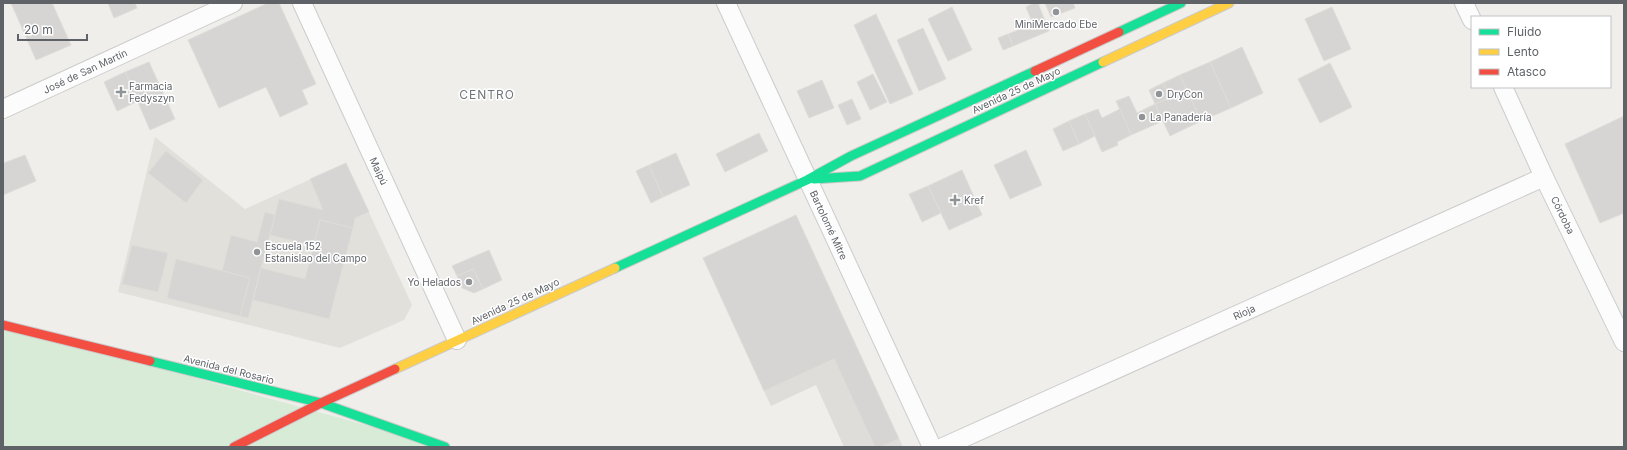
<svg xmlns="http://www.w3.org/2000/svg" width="1627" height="450" viewBox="0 0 1627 450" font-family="Inter,sans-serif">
	<rect width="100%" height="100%" fill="#efeeea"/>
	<!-- industrial -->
	<path fill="#dfddda" d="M796,215l107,232h-59l-28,-62 -45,21 -68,-148z"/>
	<!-- education -->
	<path fill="#e2e0da" d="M155,137l90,72 101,-46 66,142 -8,15 -64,28 -222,-56z"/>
	<!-- green -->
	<path fill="#d8ebd6" d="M3,325l442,122h-442z"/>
	<!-- building -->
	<g fill="#d6d5d3" stroke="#deddd9">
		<path d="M11,3h41l19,42 -35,15z"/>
		<path d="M108,3h27l2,5 -23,10z"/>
		<path d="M268,3h11l37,81 -14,6 6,14 -28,13 -14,-30 -47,21 -31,-68z"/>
		<path d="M1034,3h4l11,28 -36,15 -5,-12 25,-10 -7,-17z"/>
		<path d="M1045,3h28l2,5 -24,9z"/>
		<path d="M952,7l20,43 -24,11 -20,-42z"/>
		<path d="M1332,7l19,42 -27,12 -19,-42z"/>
		<path d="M876,14l37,80 -23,10 -36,-79z"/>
		<path d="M923,28l23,51 -27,12 -22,-51z"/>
		<path d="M1008,34l5,12 -10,4 -5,-12z"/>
		<path d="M1242,47l21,46 -32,15 -21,-46z"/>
		<path d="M149,62l26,57 -25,11 -25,-58z"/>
		<path d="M1210,62l21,46 -30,13 -21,-46z"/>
		<path d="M1330,63l22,44 -32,16 -22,-44z"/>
		<path d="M125,72l13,29 -21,10 -13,-29z"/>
		<path d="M873,74l14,28 -17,8 -13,-28z"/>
		<path d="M1180,75l21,46 -31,15 -15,-32 15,-6 -7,-15z"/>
		<path d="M822,80l12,28 -25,10 -12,-27z"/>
		<path d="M1163,83l7,15 -15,6 -6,-14z"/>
		<path d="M1129,96l8,17 18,-9 8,17 -32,14 -15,-34z"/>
		<path d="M852,99l9,20 -14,6 -9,-20z"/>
		<path d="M1098,109l4,9 18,-9 11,26 -14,7 1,3 -16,7 -17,-38z"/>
		<path d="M1085,114l10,22 -16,8 -10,-23z"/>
		<path d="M1624,116v97l-24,10 -35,-79z"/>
		<path d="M1069,121l10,23 -16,7 -10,-22z"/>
		<path d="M759,133l9,18 -43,21 -9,-18z"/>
		<path d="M1026,150l16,35 -32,14 -16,-34z"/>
		<path d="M166,151l37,29 -17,23 -38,-30z"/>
		<path d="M676,153l14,32 -27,12 -14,-32z"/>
		<path d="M25,155l11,26 -33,14v-35l1,3z"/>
		<path d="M346,163l23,49 -14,6 -2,10 -33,-8 -6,26 -44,-11 9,-36 44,11 -13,-31z"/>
		<path d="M649,165l14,32 -12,6 -15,-32z"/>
		<path d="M962,170l20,45 -33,15 -21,-44z"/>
		<path d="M928,186l13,27 -19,9 -13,-28z"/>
		<path d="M265,212l10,3 -27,103 -8,-2 10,-38 -28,-7 9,-36 26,7z"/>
		<path d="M796,215l103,224 -19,8h-5l-41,-88 -70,32 -61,-133z"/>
		<path d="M320,220l33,8 -24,91 -76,-19 8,-32 44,11z"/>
		<path d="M132,245l36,8 -10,39 -36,-8z"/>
		<path d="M489,250l13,30 -19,9 -10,-20 -16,7 -5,-10z"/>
		<path d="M176,259l74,19 -10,38 -73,-18z"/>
		<path d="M473,269l10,20 -9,4 -12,-5 -5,-12z"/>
	</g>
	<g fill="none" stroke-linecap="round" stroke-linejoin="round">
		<defs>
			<g id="street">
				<path d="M302,3l155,337"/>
				<path d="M726,3l206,444"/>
				<path d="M1464,3l8,17"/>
				<path d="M1503,87l41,90 80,165"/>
				<path d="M3,109l230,-106"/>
				<path d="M943,447l601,-270"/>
			</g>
			<g id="fast">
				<path d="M1119,32l62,-29"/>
				<path d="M814,179l46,-3 243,-114"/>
				<path d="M615,268l192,-88 44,-24 184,-85"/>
				<path d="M150,361l171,42 124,44"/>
			</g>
			<g id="slow">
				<path d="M1103,62l126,-59"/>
				<path d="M395,369l220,-101"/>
			</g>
			<g id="jam">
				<path d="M1035,71l84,-39"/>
				<path d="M3,325l147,36"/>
				<path d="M234,447l87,-44 74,-34"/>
			</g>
		</defs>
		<!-- street casing -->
		<use href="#street" stroke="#cbcccc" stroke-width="20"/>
		<!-- fast casing -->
		<use href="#fast" stroke="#cacacb" stroke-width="11"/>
		<!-- slow casing -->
		<use href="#slow" stroke="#cacacb" stroke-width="11"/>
		<!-- jam casing -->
		<use href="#jam" stroke="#cacacb" stroke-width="11"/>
		<!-- street -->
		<use href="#street" stroke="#fdfcfc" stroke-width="18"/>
		<!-- fast -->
		<use href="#fast" stroke="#16e098" stroke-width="9"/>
		<!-- slow -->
		<use href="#slow" stroke="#ffcf43" stroke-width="9"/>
		<!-- jam -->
		<use href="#jam" stroke="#f24e42" stroke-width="9"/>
	</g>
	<!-- markers -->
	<g fill="#919496" stroke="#fff" stroke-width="1.5">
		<circle cx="1056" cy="12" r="4"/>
		<path d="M119 86h4v4h4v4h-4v4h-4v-4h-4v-4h4z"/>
		<circle cx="1159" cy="94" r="4"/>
		<circle cx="1142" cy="117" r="4"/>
		<path d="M953 194h4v4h4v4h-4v4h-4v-4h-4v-4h4z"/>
		<circle cx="257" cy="252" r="4"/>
		<circle cx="469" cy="282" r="4"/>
	</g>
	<g text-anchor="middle" stroke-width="3" stroke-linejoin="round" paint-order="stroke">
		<!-- poi labels -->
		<g font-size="10" fill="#5f6368" stroke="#fff" text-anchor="start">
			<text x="1056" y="28" text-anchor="middle">MiniMercado Ebe</text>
			<text x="129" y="90">Farmacia<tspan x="129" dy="12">Fedyszyn</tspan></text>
			<text x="1167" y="98">DryCon</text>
			<text x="1150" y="121">La Panadería</text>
			<text x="964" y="204">Kref</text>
			<text x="265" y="250">Escuela 152<tspan x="265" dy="12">Estanislao del Campo</tspan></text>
			<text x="461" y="286" text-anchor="end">Yo Helados</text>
		</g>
		<!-- street labels -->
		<g font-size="10" fill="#5f6368" stroke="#fff">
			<text transform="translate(85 71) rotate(-25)" y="4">José de San Martín</text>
			<text transform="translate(1016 90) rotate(-25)" y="4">Avenida 25 de Mayo</text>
			<text transform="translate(379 171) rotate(65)" y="4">Maipú</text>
			<text transform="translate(1563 215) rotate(64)" y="4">Córdoba</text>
			<text transform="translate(829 225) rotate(65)" y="4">Bartolomé Mitre</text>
			<text transform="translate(515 301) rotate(-25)" y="4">Avenida 25 de Mayo</text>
			<text transform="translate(1244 312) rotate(-24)" y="4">Rioja</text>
			<text transform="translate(229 369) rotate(14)" y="4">Avenida del Rosario</text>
		</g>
		<!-- quarter labels -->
		<g font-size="12" letter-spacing="1" fill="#70757a" stroke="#fff">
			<text x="487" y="99">CENTRO</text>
		</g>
	</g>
	<!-- border -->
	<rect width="1627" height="450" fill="none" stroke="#5f6368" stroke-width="8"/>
	<!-- legend -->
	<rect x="1471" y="16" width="140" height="72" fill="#ffffff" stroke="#bfc1c3"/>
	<rect x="1479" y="29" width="20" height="6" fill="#16e098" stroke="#bfc1c3"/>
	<text x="1507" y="36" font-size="12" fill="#5f6368">Fluido</text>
	<rect x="1479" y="49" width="20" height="6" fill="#ffcf43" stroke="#bfc1c3"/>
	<text x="1507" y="56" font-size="12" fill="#5f6368">Lento</text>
	<rect x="1479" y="69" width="20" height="6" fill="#f24e42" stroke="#bfc1c3"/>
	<text x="1507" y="76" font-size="12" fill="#5f6368">Atasco</text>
	<!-- scale -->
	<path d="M18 34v6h69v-6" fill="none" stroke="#5f6368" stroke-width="2"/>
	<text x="24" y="34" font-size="12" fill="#5f6368" stroke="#ffffff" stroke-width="3" paint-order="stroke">20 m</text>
</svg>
